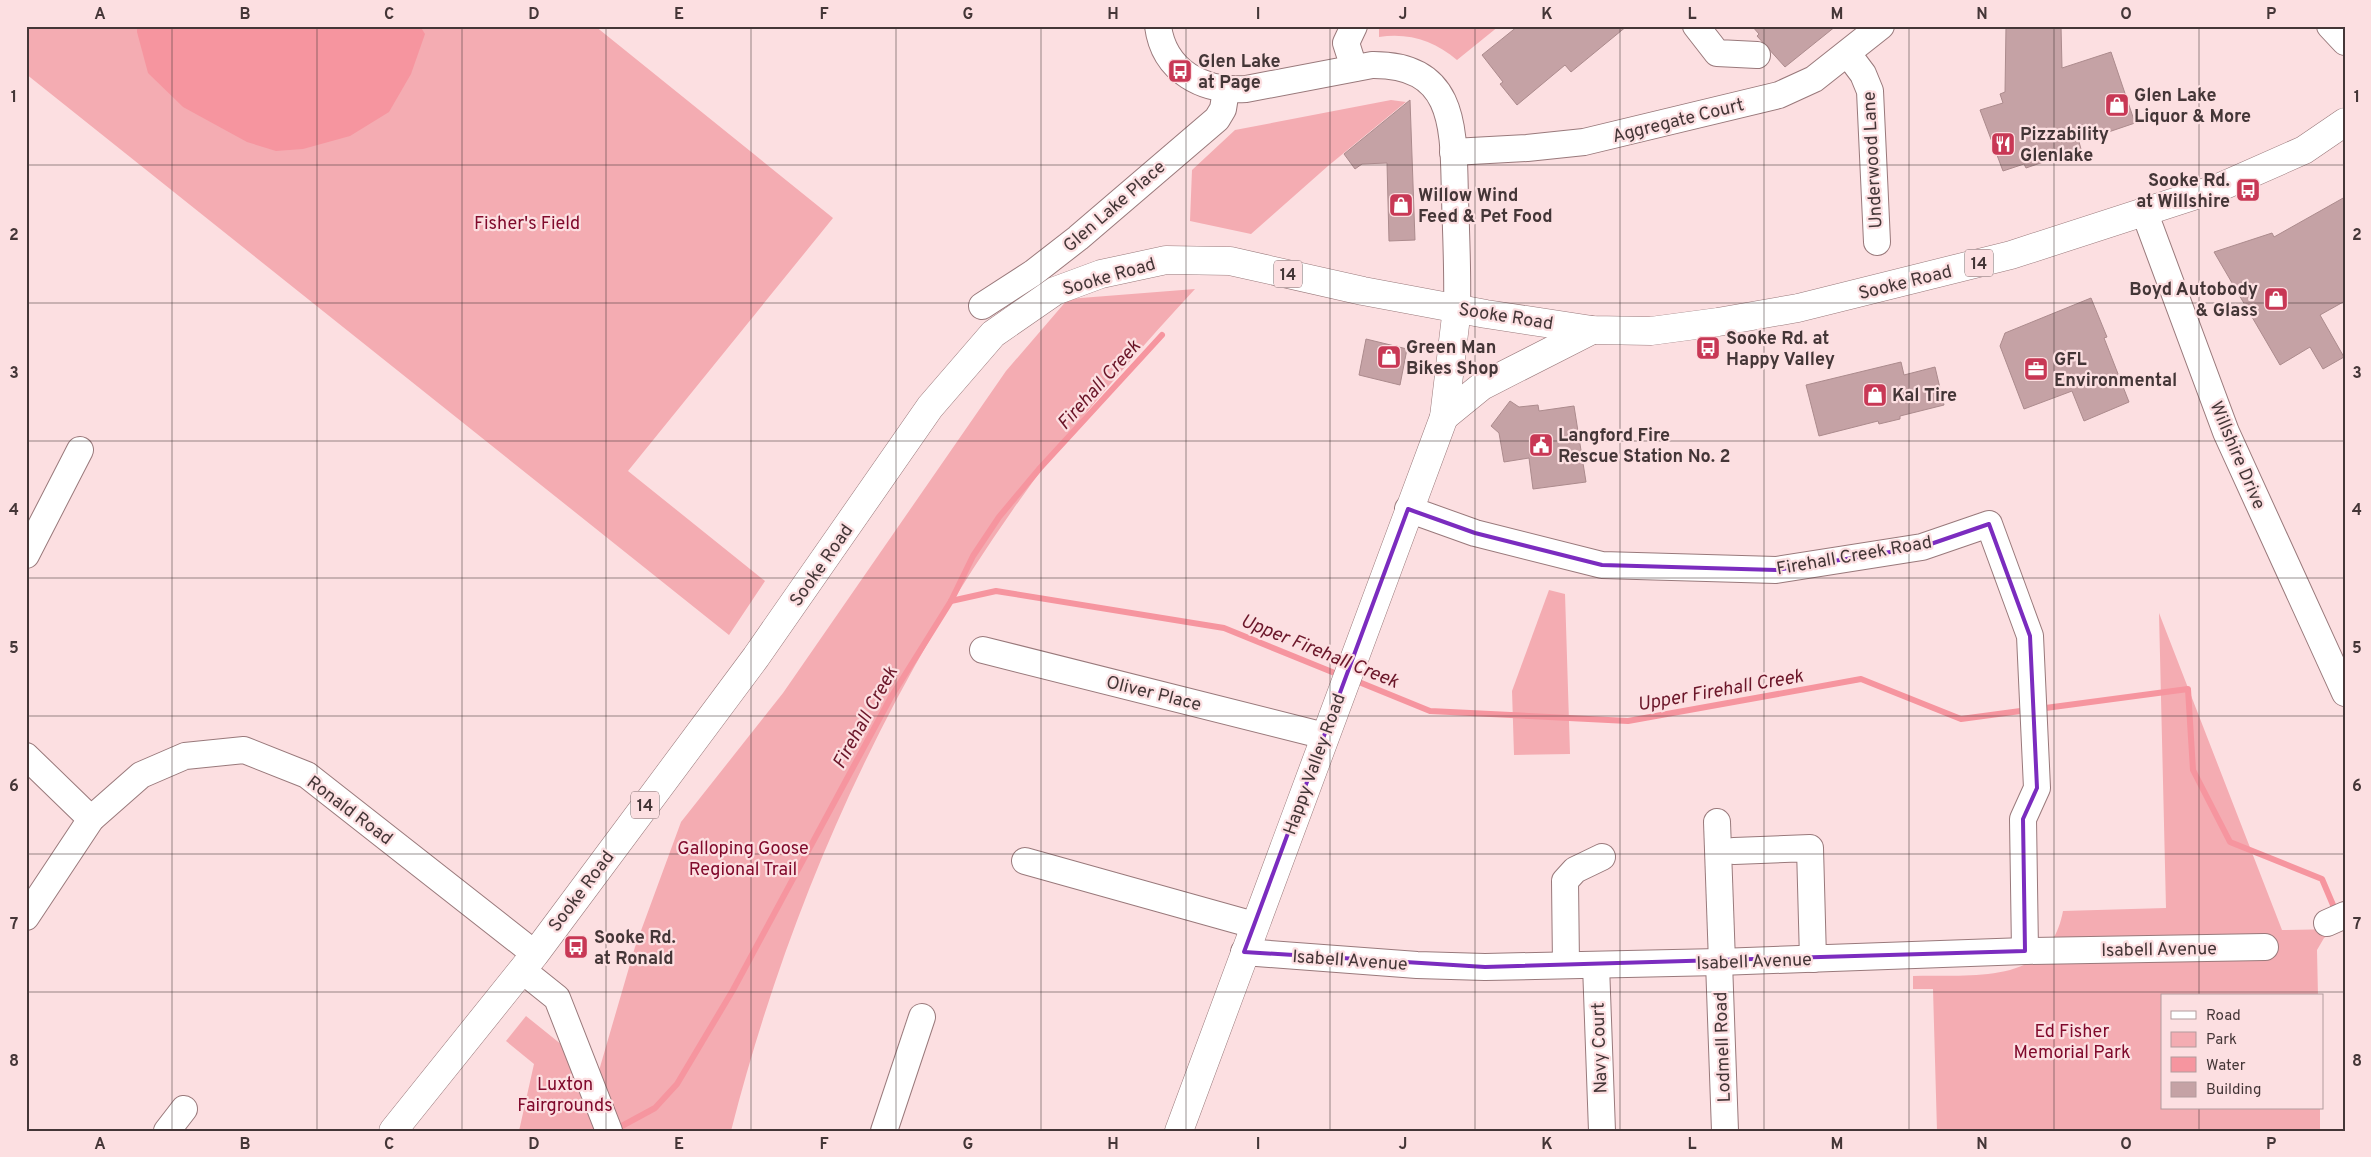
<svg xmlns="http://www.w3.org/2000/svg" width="2371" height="1157" viewBox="0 0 2371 1157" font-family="Overpass,sans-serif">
	<rect width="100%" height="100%" fill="#fcdfe1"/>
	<!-- green -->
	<g fill="#f4acb2">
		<path d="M26,26h569l238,192 -205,253 137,110 -36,54 -703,-561z"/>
		<path d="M1379,26h120l-42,34c-22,-19 -49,-28 -78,-23z"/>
		<path d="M1391,100l15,2 -78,64 -77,68 -61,-13 2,-51 43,-40z"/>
		<path d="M1195,289c-51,55 -100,111 -146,171 -151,200 -256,428 -318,671h-212l15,-67 -28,-23 20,-25 72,58 37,-127 46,-125 102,-129 223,-322 62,-72z"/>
		<path d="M1549,590l16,4 5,160 -56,1 -2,-64z"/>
		<path d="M2159,613l123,317 56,-1 -14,9 -7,12 1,46h-156v112h158v23h-383l-4,-142h-20v-13c59,-2 136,11 150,-65l103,-3z"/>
	</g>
	<!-- water -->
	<path fill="#f6959f" d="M137,26h283l5,8 -14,40 -22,38 -39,24 -47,13 -27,2 -29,-9 -64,-35 -35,-34 -11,-41z"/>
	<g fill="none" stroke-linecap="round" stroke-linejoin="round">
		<!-- stream -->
		<g stroke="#f6959f" stroke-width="6">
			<path d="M951,601l45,-10 228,37 118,48"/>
			<path d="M1354,680l76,31 198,10 233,-42 100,40 67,-9"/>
			<path d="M2038,709l150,-20 5,81 37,72 92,37 14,33"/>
			<path d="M620,1127l35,-19 22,-24 56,-94 158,-293 60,-96 22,-45 26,-39 41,-49 122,-133"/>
		</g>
	</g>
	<!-- building -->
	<g fill="#c5a2a5" stroke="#ac8b8d">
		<path d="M1518,26h109l-56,46 -6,-7 -48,40 -17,-21 3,-2 -21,-27z"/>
		<path d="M1752,26h84l-51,41 -28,-31 2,-2z"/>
		<path d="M2006,26h55l1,42 49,-16 24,71 -56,19 2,7 -55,19 -2,-4 -21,7 -23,-61 23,-7 -3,-9 5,-2z"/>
		<path d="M1410,100l5,140 -26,1 -2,-78 -25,1 -7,5 -11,-15z"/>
		<path d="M2345,197v104l-25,14 24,42 -21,12 -13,-22 -30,18 -66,-113 58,-19 2,4z"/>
		<path d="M2091,298l16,39 -3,1 25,64 -45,19 -12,-30 -48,18 -24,-63 5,-13z"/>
		<path d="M1366,339l41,10 -7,36 -41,-10z"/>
		<path d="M1901,362l3,13 31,-8 9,38 -44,11v3l-21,5 -1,-3 -59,15 -13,-51z"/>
		<path d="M1510,401l9,6 19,-2 1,6 35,-5 12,76 -53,7 -4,-31 -25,4 -5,-29 -8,-7z"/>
	</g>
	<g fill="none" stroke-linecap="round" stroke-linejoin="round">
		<defs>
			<g id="minor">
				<path d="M1158,26c6,46 46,66 88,63l126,-24c87,-1 81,68 83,133 1,36 3,73 2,110"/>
				<path d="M1696,26l21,27 40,2"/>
				<path d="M2330,26l15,16"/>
				<path d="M1848,54l15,20 7,17 7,151"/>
				<path d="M1354,68l-8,-25 8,-17"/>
				<path d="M1453,152l74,-4 57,-6 195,-47 35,-16 67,-53"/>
				<path d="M2144,211l82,221 119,261"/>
				<path d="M982,306l51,-33 45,-35 139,-119 6,-10 3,-19"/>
				<path d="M1408,509l67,24 127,32 174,5 146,-23 67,-23 41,112 7,152 -14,31 2,132"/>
				<path d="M26,555l54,-105"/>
				<path d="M983,650l342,86"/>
				<path d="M26,756l65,63"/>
				<path d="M1717,822l5,140"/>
				<path d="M1734,851l76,-3 3,111"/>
				<path d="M1025,861l229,64"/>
				<path d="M26,917l65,-98 50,-44 44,-19 59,-6 63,25 228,179"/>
				<path d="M2327,923l18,-8"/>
				<path d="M1244,952l173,13 68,2 234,-5 306,-11 240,-4"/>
				<path d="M1719,962l6,169"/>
				<path d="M1566,965l-1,-84 10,-11 27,-13"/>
				<path d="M1596,965l6,166"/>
				<path d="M522,970l35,28 52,133"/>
				<path d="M167,1131l17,-22"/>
				<path d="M884,1131l38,-114"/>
			</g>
			<g id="major">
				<path d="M1444,417l38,-31 110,-56"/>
				<path d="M393,1131l142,-177 221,-297 174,-250 63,-73 62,-43 46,-17 65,-14 64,1 133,30 123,23 106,16 59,1 67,-9 80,-14 213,-53 207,-67 86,-38 41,-28"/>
				<path d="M1179,1131l265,-714 13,-109"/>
			</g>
		</defs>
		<!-- minor casing -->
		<use href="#minor" stroke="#99797b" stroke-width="28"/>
		<!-- major casing -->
		<use href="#major" stroke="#99797b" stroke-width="29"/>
		<!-- minor -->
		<use href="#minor" stroke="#fff" stroke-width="26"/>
		<!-- major -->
		<use href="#major" stroke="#fff" stroke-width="28"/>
	</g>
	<!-- marked area -->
	<path fill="none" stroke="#7b2cbf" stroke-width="4" stroke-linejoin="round" d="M1408,509l67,24 127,32 174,5 146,-23 67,-23 41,112 7,152 -14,31 2,132 -540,16 -241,-15z"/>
	<!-- grid -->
	<path fill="none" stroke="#443637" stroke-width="1" stroke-opacity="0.55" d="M172,26v1105M317,26v1105M462,26v1105M606,26v1105M751,26v1105M896,26v1105M1041,26v1105M1186,26v1105M1330,26v1105M1475,26v1105M1620,26v1105M1764,26v1105M1909,26v1105M2054,26v1105M2199,26v970M26,165h2319M26,303h2319M26,441h2319M26,578h2319M26,716h2319M26,854h2319M26,992h2319M2199,1108v23"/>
	<!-- icons -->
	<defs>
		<symbol id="bus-square" viewBox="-11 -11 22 22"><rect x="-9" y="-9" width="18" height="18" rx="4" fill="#c83855" stroke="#fcdfe1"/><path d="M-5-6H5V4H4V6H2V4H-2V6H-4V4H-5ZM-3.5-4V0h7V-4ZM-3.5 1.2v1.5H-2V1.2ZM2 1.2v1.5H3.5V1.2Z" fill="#fff"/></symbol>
		<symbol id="shop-square" viewBox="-11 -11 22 22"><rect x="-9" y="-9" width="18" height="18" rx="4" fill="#c83855" stroke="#fcdfe1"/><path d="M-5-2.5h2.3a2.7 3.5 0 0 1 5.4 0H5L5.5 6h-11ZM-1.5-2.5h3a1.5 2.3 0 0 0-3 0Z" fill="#fff"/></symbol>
		<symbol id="restaurant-square" viewBox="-11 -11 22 22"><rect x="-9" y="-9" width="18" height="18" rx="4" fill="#c83855" stroke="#fcdfe1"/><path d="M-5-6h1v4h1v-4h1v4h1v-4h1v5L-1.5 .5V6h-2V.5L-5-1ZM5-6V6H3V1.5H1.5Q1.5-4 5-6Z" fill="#fff"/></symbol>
		<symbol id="office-square" viewBox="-11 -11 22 22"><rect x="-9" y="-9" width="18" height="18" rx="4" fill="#c83855" stroke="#fcdfe1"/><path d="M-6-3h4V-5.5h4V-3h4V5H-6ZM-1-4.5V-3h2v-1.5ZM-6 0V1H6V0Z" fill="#fff"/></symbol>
		<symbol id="civic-square" viewBox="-11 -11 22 22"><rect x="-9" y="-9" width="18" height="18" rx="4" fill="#c83855" stroke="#fcdfe1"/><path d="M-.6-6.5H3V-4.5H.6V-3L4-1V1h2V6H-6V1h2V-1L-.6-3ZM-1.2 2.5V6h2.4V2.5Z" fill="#fff"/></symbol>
	</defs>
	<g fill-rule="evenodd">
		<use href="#bus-square" x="1166" y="57" width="28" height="28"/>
		<use href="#shop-square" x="2103" y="91" width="28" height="28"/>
		<use href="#restaurant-square" x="1989" y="130" width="28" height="28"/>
		<use href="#bus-square" x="2234" y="176" width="28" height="28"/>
		<use href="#shop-square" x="1387" y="191" width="28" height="28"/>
		<use href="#shop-square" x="2262" y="285" width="28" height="28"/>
		<use href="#bus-square" x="1694" y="334" width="28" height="28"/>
		<use href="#shop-square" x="1375" y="343" width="28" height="28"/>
		<use href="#office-square" x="2022" y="355" width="28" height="28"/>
		<use href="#shop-square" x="1861" y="381" width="28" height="28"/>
		<use href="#civic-square" x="1527" y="431" width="28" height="28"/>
		<use href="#bus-square" x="562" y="933" width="28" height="28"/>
	</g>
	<g text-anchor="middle" stroke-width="4.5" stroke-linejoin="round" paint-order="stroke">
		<!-- shield labels -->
		<g fill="#fcdfe1" stroke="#7b696a" stroke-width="1">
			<rect x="1965" y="249.5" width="28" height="27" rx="4"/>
			<rect x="1274" y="260.5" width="28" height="27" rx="4"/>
			<rect x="631" y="791.5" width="28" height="27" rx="4"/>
		</g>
		<g font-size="16" font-weight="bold" fill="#443637">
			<text x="1979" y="269">14</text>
			<text x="1288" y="280">14</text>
			<text x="645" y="811">14</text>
		</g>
		<!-- poi labels -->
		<g font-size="18" font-weight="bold" fill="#443637" stroke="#fcdfe1" text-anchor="start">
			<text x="1198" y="67">Glen Lake<tspan x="1198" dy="21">at Page</tspan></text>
			<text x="2134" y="101">Glen Lake<tspan x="2134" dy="21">Liquor &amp; More</tspan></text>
			<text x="2020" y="140">Pizzability<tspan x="2020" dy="21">Glenlake</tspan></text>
			<text x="2230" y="186" text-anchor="end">Sooke Rd.<tspan x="2230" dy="21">at Willshire</tspan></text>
			<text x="1418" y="201">Willow Wind<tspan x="1418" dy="21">Feed &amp; Pet Food</tspan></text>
			<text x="2258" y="295" text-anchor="end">Boyd Autobody<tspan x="2258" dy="21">&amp; Glass</tspan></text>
			<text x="1726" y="344">Sooke Rd. at<tspan x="1726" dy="21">Happy Valley</tspan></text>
			<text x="1406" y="353">Green Man<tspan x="1406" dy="21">Bikes Shop</tspan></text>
			<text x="2054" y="365">GFL<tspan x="2054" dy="21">Environmental</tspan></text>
			<text x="1892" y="401">Kal Tire</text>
			<text x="1558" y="441">Langford Fire<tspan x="1558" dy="21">Rescue Station No. 2</tspan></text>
			<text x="594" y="943">Sooke Rd.<tspan x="594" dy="21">at Ronald</tspan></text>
		</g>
		<!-- street labels -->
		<g font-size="18" fill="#443637" stroke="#fcdfe1">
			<text transform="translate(1678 120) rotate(-14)" y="6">Aggregate Court</text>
			<text transform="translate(1872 160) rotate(-93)" y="6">Underwood Lane</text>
			<text transform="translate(1114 206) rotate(-41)" y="6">Glen Lake Place</text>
			<text transform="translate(1109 276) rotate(-16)" y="6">Sooke Road</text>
			<text transform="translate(1905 282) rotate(-14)" y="6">Sooke Road</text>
			<text transform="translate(1506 316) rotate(9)" y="6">Sooke Road</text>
			<text transform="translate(2238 455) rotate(67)" y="6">Willshire Drive</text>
			<text transform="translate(1854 555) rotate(-10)" y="6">Firehall Creek Road</text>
			<text transform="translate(821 565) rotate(-55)" y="6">Sooke Road</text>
			<text transform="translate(1154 693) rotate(14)" y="6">Oliver Place</text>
			<text transform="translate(1314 764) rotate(-70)" y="6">Happy Valley Road</text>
			<text transform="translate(350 810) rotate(37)" y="6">Ronald Road</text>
			<text transform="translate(581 891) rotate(-53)" y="6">Sooke Road</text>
			<text transform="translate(2159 949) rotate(-1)" y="6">Isabell Avenue</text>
			<text transform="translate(1350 960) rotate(4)" y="6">Isabell Avenue</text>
			<text transform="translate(1754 961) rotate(-2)" y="6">Isabell Avenue</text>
			<text transform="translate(1722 1047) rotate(-92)" y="6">Lodmell Road</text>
			<text transform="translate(1599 1048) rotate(-92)" y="6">Navy Court</text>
		</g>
		<!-- park labels -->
		<g font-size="18" fill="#800a2c" stroke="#fcdfe1">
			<text x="527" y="229">Fisher's Field</text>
			<text x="743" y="854">Galloping Goose<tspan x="743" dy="21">Regional Trail</tspan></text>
			<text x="2072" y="1037">Ed Fisher<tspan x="2072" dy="21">Memorial Park</tspan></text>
			<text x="565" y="1090">Luxton<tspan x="565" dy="21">Fairgrounds</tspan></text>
		</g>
		<!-- water labels -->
		<g font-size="19" font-style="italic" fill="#6b1629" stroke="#fcdfe1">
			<text transform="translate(1098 384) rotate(-48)" y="7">Firehall Creek</text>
			<text transform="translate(1320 650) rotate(22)" y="7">Upper Firehall Creek</text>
			<text transform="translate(1720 689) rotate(-10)" y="7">Upper Firehall Creek</text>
			<text transform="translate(864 717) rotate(-61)" y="7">Firehall Creek</text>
		</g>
	</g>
	<!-- border -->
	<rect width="2371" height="1157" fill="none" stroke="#fcdfe1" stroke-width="55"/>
	<!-- legend -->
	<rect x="2161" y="994" width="162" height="115" fill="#fcdfe1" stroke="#b29b9d"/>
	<rect x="2171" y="1011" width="25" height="8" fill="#ffffff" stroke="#b29b9d"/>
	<text x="2206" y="1020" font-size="15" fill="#443637">Road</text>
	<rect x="2171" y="1032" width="25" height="15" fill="#f4acb2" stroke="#b29b9d"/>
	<text x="2206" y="1044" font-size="15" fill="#443637">Park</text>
	<rect x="2171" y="1057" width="25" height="15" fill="#f6959f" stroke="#b29b9d"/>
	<text x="2206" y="1070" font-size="15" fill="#443637">Water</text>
	<rect x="2171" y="1082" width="25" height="15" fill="#c5a2a5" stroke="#b29b9d"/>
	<text x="2206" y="1094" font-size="15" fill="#443637">Building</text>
	<rect x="28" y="28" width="2316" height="1102" fill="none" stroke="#443637" stroke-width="2"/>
	<g font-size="16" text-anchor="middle" font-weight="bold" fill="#443637">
		<text x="100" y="19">A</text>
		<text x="245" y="19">B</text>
		<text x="389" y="19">C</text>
		<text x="534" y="19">D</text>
		<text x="679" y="19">E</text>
		<text x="824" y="19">F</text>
		<text x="968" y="19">G</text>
		<text x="1113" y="19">H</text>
		<text x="1258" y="19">I</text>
		<text x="1403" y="19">J</text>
		<text x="1547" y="19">K</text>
		<text x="1692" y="19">L</text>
		<text x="1837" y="19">M</text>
		<text x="1982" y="19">N</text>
		<text x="2126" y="19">O</text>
		<text x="2271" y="19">P</text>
		<text x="14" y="102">1</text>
		<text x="2357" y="102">1</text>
		<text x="14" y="240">2</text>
		<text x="2357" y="240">2</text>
		<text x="14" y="378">3</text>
		<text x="2357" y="378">3</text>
		<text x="14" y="515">4</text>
		<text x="2357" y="515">4</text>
		<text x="14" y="653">5</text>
		<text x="2357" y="653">5</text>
		<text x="14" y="791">6</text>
		<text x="2357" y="791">6</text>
		<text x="14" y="929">7</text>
		<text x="2357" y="929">7</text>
		<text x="14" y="1066">8</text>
		<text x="2357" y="1066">8</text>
		<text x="100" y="1149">A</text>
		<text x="245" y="1149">B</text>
		<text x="389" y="1149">C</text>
		<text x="534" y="1149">D</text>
		<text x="679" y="1149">E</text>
		<text x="824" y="1149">F</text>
		<text x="968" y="1149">G</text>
		<text x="1113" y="1149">H</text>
		<text x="1258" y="1149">I</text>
		<text x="1403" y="1149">J</text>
		<text x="1547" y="1149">K</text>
		<text x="1692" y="1149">L</text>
		<text x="1837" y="1149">M</text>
		<text x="1982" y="1149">N</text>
		<text x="2126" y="1149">O</text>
		<text x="2271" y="1149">P</text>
	</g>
</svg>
